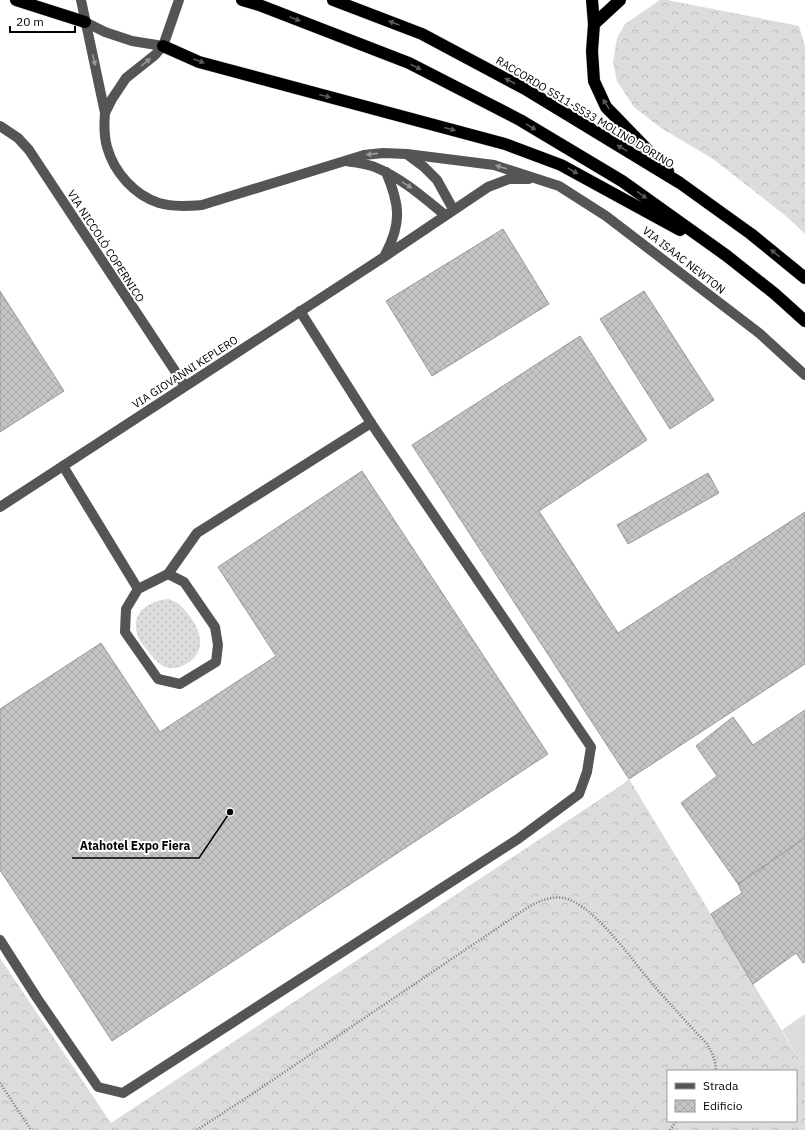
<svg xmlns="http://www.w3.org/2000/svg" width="805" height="1130" viewBox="0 0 805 1130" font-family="'IBM Plex Sans',sans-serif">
	<defs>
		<pattern id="forest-crowns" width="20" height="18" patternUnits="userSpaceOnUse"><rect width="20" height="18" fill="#dcdcdc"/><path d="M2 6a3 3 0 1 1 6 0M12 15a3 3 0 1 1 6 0" fill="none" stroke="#bbb"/></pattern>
		<pattern id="garden-dots" width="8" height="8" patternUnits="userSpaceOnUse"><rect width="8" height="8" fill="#dcdcdc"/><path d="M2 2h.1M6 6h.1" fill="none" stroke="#bbb" stroke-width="1.8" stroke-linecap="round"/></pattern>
		<pattern id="building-cross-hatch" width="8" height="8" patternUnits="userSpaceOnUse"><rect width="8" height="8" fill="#c4c4c4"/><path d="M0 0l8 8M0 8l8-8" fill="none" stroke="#a7a7a7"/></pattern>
	</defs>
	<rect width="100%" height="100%" fill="#fff"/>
	<!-- grass -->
	<path fill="#dcdcdc" d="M805,1014v55l-23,-39z"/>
	<!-- forest -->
	<g fill="url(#forest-crowns)" fill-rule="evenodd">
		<path d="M660,0h7l132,26 6,20v188l-19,-18 -73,-57 -52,-31 -27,-21 -17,-26 -4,-19 4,-24 8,-14z"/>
		<path d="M629,779l176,290v61h-805v-172l111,165 512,-339zM668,1071h128v50h-128z"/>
	</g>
	<!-- garden -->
	<path fill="url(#garden-dots)" d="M169,599c4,2 8,3 11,6 16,15 33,44 6,59 -17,10 -28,1 -38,-13 -4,-5 -10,-11 -11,-18 -6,-22 14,-33 32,-34z"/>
	<!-- building -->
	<g fill="url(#building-cross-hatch)" stroke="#999">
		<path d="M503,229l46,75 -117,72 -46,-75z"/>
		<path d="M0,291l64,100 -64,41z"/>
		<path d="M644,291l70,109 -44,29 -70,-110z"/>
		<path d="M580,336l67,104 -108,71 79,122 187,-121v152l-176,115 -217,-334z"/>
		<path d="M362,471l186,283 -436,287 -112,-171v-161l101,-66 59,89 116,-76 -58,-89z"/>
		<path d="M708,473l11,20 -91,51 -11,-19z"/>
		<path d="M805,710v128l-67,46 -57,-81 36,-27 -21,-30 37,-29 20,28z"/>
		<path d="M805,838v124l-2,1 -7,-10 -43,31 -42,-70 31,-21 -4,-9z"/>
	</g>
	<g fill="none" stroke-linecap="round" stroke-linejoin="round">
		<defs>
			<g id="highway">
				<path d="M16,0l69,22"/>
				<path d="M242,0l17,5 150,58 111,57 102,61 105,75 48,38 30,27"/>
				<path d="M333,0l89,34 105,56 153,93 71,51 54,44"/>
				<path d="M592,0l2,24 -2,27 2,30 12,26 62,64"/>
				<path d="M594,24l26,-24"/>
				<path d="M163,46l36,16 306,82 56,21 119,65"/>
			</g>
		</defs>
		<!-- highway casing -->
		<use href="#highway" stroke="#dbdbdb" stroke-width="13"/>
		<!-- path -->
		<g stroke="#777" stroke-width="2.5" stroke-dasharray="1 2" stroke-linecap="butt">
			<path d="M0,1083l31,47"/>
			<path d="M197,1130l55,-36 275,-186c11,-7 24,-12 37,-10 31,7 70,65 91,89 17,19 34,38 52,57 5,8 9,17 9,27"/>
			<path d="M670,1130l6,-9"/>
		</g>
		<!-- minor -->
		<g stroke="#555" stroke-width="10">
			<path d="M81,0l24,113c-1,12 -1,23 2,34 7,25 27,48 52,56 14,4 29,3 43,2l162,-50 19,-2 24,1 87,11 65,21 47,30 153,117 46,42"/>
			<path d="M85,22l20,10 27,9 31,5 16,-46"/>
			<path d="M105,113l7,-14 14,-21 29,-23 8,-9"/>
			<path d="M0,126l18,12 11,12 156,236"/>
			<path d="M408,155l16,12 13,13 16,29"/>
			<path d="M347,161c10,2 21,3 30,7 26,11 47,30 68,47"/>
			<path d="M385,255c17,-32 15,-50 1,-83"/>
			<path d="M63,466l75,123 -12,20 -1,23 33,47 22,5 36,-22 2,-17 -3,-18 -31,-45 -16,-8 -30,15"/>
			<path d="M0,507l384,-250 104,-70 21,-8h20"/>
			<path d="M168,574l29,-41 174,-110 -71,-112"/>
			<path d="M0,940l37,58 61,89 25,6 395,-254 61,-45 8,-22 4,-25 -220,-324"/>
		</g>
		<!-- highway -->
		<use href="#highway" stroke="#000" stroke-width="12"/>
	</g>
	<!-- one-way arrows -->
	<defs><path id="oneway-solid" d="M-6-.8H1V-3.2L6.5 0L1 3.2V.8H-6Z"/></defs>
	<g fill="#595959">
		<use href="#oneway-solid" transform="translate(295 19) rotate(21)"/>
		<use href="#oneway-solid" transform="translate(394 23) rotate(-159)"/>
		<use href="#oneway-solid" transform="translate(199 61) rotate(20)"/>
		<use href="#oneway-solid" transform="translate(416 67) rotate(27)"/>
		<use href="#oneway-solid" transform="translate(510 81) rotate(-152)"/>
		<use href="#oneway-solid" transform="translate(325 96) rotate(15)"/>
		<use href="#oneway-solid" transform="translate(606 104) rotate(-122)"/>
		<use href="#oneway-solid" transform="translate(531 127) rotate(31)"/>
		<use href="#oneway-solid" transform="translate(450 129) rotate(15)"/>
		<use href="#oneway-solid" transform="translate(622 148) rotate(-149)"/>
		<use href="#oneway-solid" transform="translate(573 171) rotate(29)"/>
		<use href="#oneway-solid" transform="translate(642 195) rotate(36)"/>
		<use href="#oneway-solid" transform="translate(775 253) rotate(-141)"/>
	</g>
	<g fill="#999">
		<use href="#oneway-solid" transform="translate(94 60) rotate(76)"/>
		<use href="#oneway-solid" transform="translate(146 62) rotate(-39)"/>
		<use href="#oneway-solid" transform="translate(372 154) rotate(174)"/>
		<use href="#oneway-solid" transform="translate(501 167) rotate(-162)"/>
		<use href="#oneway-solid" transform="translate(407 185) rotate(32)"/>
	</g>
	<g text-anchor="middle" stroke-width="4" stroke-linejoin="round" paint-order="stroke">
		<!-- street labels -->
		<g font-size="11" fill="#000" stroke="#fff">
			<text transform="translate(585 112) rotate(31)" y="4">RACCORDO SS11-SS33 MOLINO DORINO</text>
			<text transform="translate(106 246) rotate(57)" y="4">VIA NICCOLÒ COPERNICO</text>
			<text transform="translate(684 260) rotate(38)" y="4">VIA ISAAC NEWTON</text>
			<text transform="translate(185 372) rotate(-33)" y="4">VIA GIOVANNI KEPLERO</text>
		</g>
	</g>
	<!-- callouts -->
	<path fill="none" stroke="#000" stroke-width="1.5" d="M230 812L199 858H72"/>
	<circle fill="#000" stroke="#fff" stroke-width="1.5" cx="230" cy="812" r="4"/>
	<g font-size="12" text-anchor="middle" font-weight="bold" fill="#000" stroke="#fff" stroke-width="4" stroke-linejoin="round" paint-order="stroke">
		<text x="135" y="850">Atahotel Expo Fiera</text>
	</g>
	<!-- legend -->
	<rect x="667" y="1070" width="130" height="52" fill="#ffffff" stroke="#999999"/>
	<rect x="675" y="1083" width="20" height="6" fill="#555555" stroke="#999999"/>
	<text x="703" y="1090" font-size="12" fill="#000000">Strada</text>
	<rect x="675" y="1100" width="20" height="12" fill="url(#building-cross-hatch)" stroke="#999999"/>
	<text x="703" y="1110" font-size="12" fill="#000000">Edificio</text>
	<!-- scale -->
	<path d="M10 26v6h65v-6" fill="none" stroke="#000000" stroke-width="2"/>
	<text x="16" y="26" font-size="12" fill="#000000" stroke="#ffffff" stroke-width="3" paint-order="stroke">20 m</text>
</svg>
